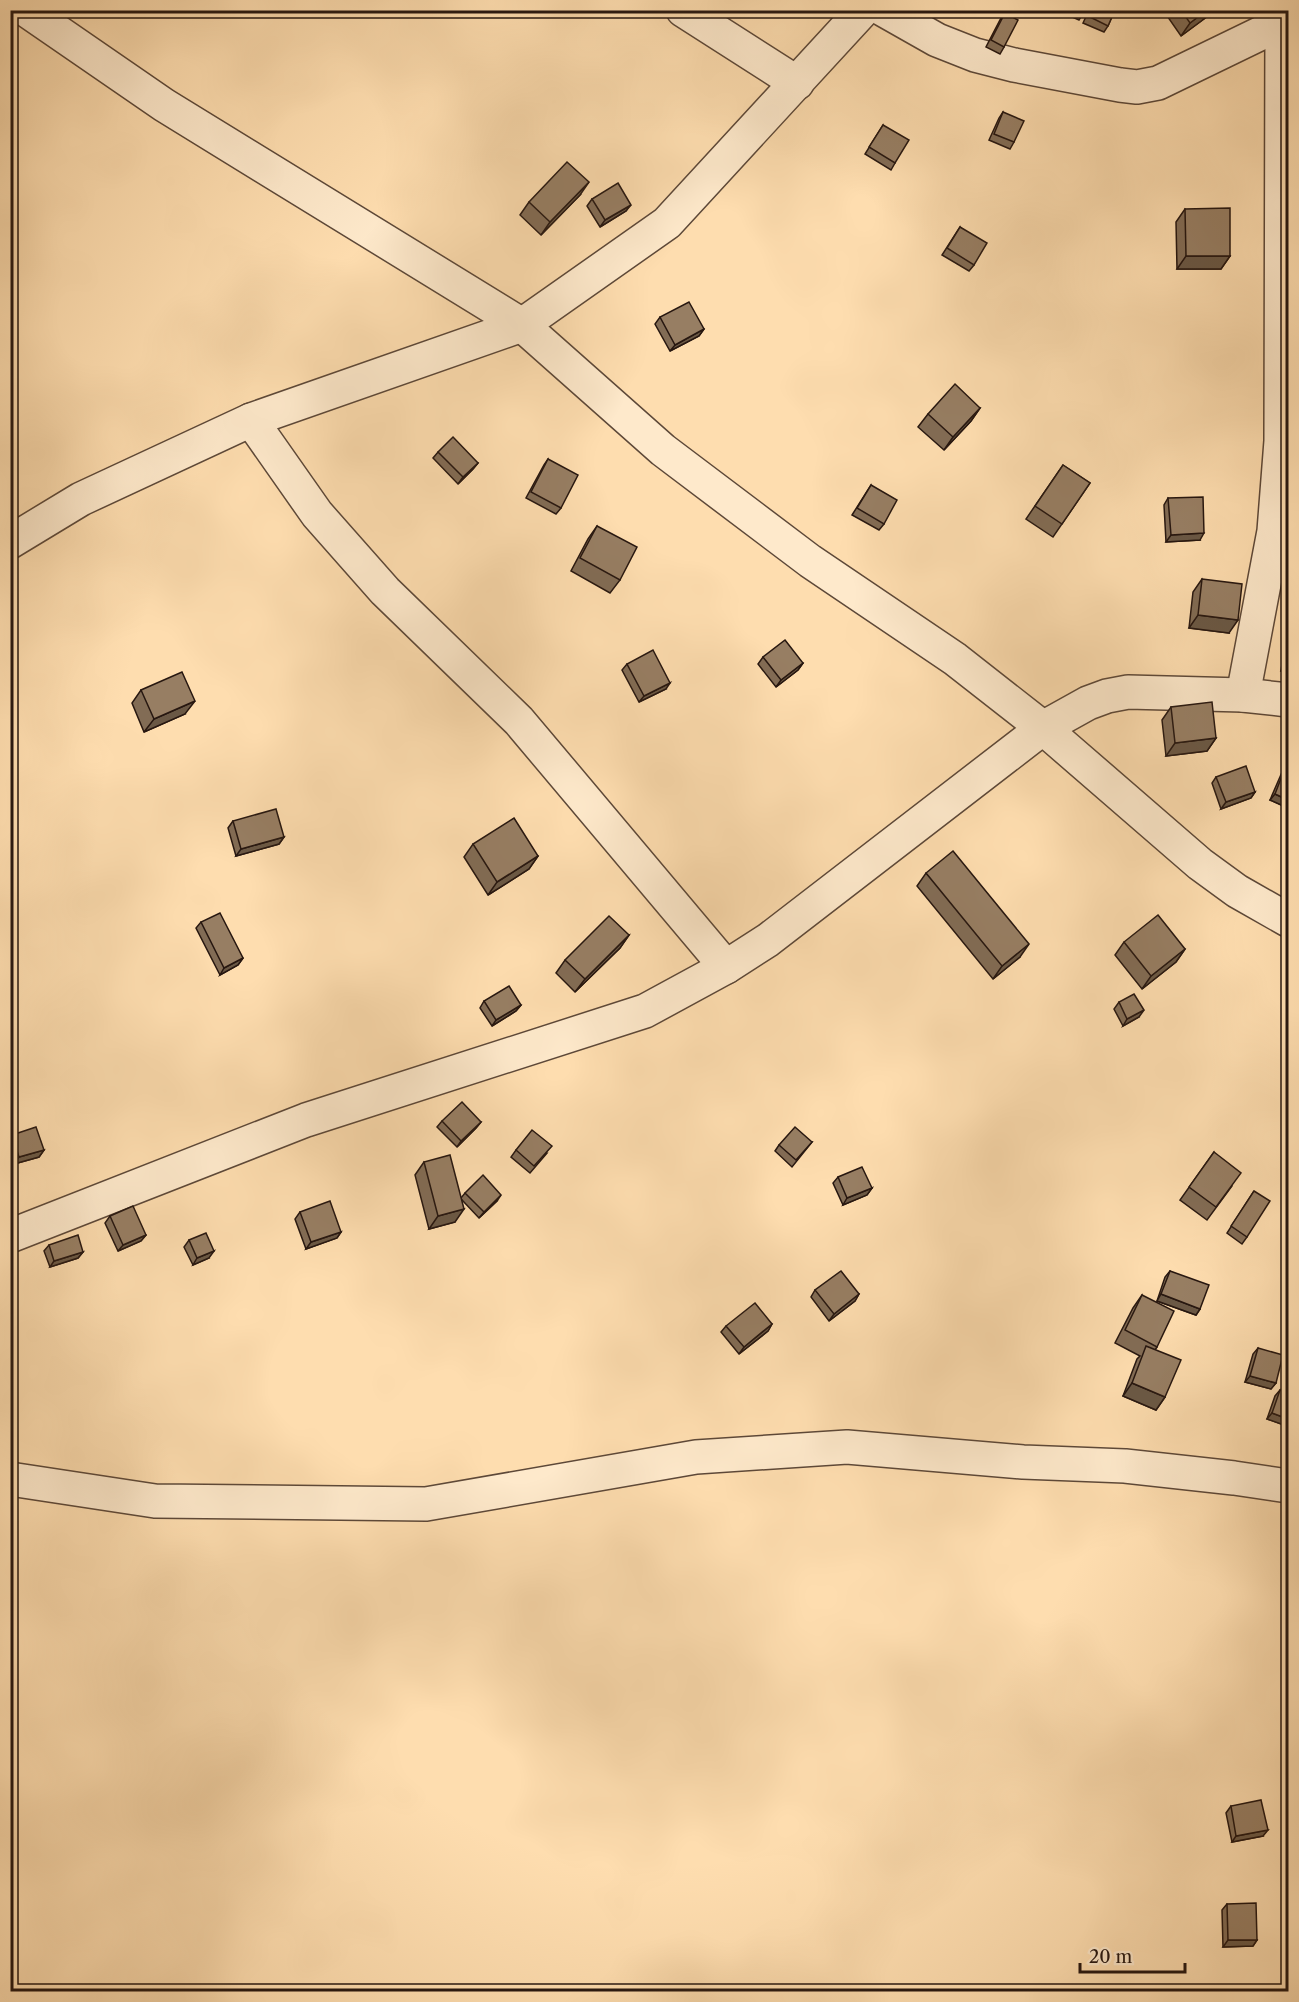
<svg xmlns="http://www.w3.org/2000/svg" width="1299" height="2002" viewBox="0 0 1299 2002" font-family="'Libre Caslon Text',serif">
	<rect width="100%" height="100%" fill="#feddaf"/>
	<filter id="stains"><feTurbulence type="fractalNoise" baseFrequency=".00333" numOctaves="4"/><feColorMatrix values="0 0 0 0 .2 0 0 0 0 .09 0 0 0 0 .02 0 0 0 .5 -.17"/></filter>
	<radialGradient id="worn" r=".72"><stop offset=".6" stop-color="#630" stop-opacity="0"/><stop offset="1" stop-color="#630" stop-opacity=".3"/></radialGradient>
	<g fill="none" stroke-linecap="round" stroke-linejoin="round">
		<defs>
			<g id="minor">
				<path d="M26,10l138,95 358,220 141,125 147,111 145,98 88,69 157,136 37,27 51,29"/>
				<path d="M683,10l114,73"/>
				<path d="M884,10l53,30 38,15 39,10 106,20 17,2 21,-4 130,-63"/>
				<path d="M251,420l66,94 68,77 134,130 207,246"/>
				<path d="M10,542l71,-43 170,-79 271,-95 145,-102 196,-213"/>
				<path d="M1243,695l31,-164 7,-90 1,-419 -7,-12"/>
				<path d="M10,1236l296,-116 339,-109 81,-44 42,-27 275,-212 45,-25 19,-7 21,-4 115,3 45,5"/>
				<path d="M10,1479l145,22 271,3 270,-47 151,-10 176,15 102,4 109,12 54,8"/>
			</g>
		</defs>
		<!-- minor casing -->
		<use href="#minor" stroke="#5d4838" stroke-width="36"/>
		<!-- minor -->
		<use href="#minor" stroke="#fee9cb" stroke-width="33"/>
	</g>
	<!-- wall -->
	<g fill="#826c55" stroke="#271710" stroke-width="1.5">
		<path d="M1085,10l-6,10 -20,-9z"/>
		<path d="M1089,10h26l-7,16 -4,6 -21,-9z"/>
		<path d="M1163,10h53l-35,26z"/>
		<path d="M1005,13l-1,34 -4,7 -14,-7 14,-27z"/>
		<path d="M1003,112l11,30 -4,7 -21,-9 10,-22z"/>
		<path d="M883,125l12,38 -4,7 -26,-16z"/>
		<path d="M580,195l-39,40 -21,-20 9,-13z"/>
		<path d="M592,199l34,12 -26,16 -13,-21z"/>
		<path d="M1185,209l45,47 -9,13h-44l-1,-47z"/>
		<path d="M960,227l14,38 -5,6 -27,-16z"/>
		<path d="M660,317l44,12 -5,7 -29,15 -15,-27z"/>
		<path d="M980,408l-9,13 -27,29 -26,-23 10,-13z"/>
		<path d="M438,452l40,11 -5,6 -15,15 -25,-26z"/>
		<path d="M548,459l13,49 -5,6 -30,-16 18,-33z"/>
		<path d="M1063,465l27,18 -37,54 -27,-18z"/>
		<path d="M871,485l13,39 -5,6 -27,-15z"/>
		<path d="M1168,498l32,42 -34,2 -2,-37z"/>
		<path d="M597,526l23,54 -10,13 -39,-22 17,-32z"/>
		<path d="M1202,579l27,54 -40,-5 4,-36z"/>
		<path d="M1288,623v49l-7,-1z"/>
		<path d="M763,657l40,6 -5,7 -22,17 -18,-23z"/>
		<path d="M627,664l39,25 -27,13 -17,-32z"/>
		<path d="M141,690l44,24 -41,18 -12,-29z"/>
		<path d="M1171,707l45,31 -9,13 -41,5 -4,-36z"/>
		<path d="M1288,759v49l-18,-8 16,-37z"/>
		<path d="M1216,777l39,15 -4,6 -30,11 -9,-26z"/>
		<path d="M233,821l51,16 -5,7 -43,12 -8,-28z"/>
		<path d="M473,844l65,12 -9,13 -41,26 -24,-38z"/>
		<path d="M926,873l94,84 -27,22 -76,-93z"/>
		<path d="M201,922l42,36 -5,7 -18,10 -24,-47z"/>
		<path d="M629,935l-9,13 -45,44 -19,-19 9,-13z"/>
		<path d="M1124,942l61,7 -9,13 -34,27 -27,-34z"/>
		<path d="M484,1001l37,4 -5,6 -24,15 -12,-18z"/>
		<path d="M1119,1002l20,15 -16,9 -9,-17z"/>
		<path d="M442,1121l39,1 -5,6 -19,19 -20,-20z"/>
		<path d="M12,1135l32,15 -5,7 -25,7 -4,-13v-14z"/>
		<path d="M812,1142l-20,25 -17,-16 4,-6z"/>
		<path d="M516,1150l31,3 -17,20 -19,-16z"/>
		<path d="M1214,1152l18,34 -25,34 -27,-20z"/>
		<path d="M424,1162l37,36 4,-5 32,8 -18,17 -17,-18 -7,22 -26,7 -14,-54z"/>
		<path d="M838,1177l34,11 -5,7 -24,10 -10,-22z"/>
		<path d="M1254,1191l-7,46 -5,7 -15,-11z"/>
		<path d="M300,1212l41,20 -4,6 -31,11 -11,-30z"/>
		<path d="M110,1216l36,19 -5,6 -23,10 -13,-28z"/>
		<path d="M189,1240l20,18 -16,7 -9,-18z"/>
		<path d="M49,1245l34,7 -5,6 -28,9 -6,-16z"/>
		<path d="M1170,1271l30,38 -4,6 -39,-14 8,-24z"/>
		<path d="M815,1290l44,4 -4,7 -26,20 -18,-24z"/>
		<path d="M1142,1295l15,52 -2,3 10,47 -9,13 -33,-14 14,-37 3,-3 -25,-13 18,-35z"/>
		<path d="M772,1324l-4,7 -29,23 -18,-22 5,-6z"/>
		<path d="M1258,1348l18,35 -5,6 -26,-7 8,-28z"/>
		<path d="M1280,1390l4,35 -17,-6 8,-23z"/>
		<path d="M1231,1806l32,30 -31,6 -6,-29z"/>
		<path d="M1227,1904l30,36 -4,6 -30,1 -1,-37z"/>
	</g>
	<!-- shaded-wall -->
	<g fill="#6a5845" stroke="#271710" stroke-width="1.5">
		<path d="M1207,10h9l-35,26 9,-13z"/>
		<path d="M589,182l-9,13 -39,40 9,-13z"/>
		<path d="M631,205l-5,6 -26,16 5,-7z"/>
		<path d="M1186,256h44l-9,13h-44z"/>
		<path d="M704,329l-5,7 -29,15 5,-6z"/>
		<path d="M980,408l-9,13 -27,29 9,-13z"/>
		<path d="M478,463l-5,6 -15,15 5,-7z"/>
		<path d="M1204,533l-4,7 -34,2 5,-7z"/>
		<path d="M1198,615l40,5 -9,13 -40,-5z"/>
		<path d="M1288,660v12l-7,-1z"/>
		<path d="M803,663l-5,7 -22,17 5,-7z"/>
		<path d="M670,683l-4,6 -27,13 5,-6z"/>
		<path d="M195,701l-10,13 -41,18 10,-13z"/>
		<path d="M1216,738l-9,13 -41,5 9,-13z"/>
		<path d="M1255,792l-4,6 -30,11 5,-7z"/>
		<path d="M1275,794l13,6v8l-18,-8z"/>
		<path d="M284,837l-5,7 -43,12 5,-7z"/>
		<path d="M538,856l-9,13 -41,26 9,-13z"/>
		<path d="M629,935l-9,13 -45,44 10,-13z"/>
		<path d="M1029,944l-9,13 -27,22 9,-13z"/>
		<path d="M1185,949l-9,13 -34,27 9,-13z"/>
		<path d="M243,958l-5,7 -18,10 4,-7z"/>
		<path d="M521,1005l-5,6 -24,15 4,-6z"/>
		<path d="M1144,1010l-5,7 -16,9 4,-7z"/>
		<path d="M481,1122l-5,6 -19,19 4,-6z"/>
		<path d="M44,1150l-5,7 -25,7 5,-7z"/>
		<path d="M872,1188l-5,7 -24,10 4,-7z"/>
		<path d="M501,1195l-4,6 -18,17 5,-6z"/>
		<path d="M464,1209l-9,13 -26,7 9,-13z"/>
		<path d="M341,1232l-4,6 -31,11 5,-7z"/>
		<path d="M146,1235l-5,6 -23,10 5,-6z"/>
		<path d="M214,1251l-5,7 -16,7 4,-7z"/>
		<path d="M83,1252l-5,6 -28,9 4,-6z"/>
		<path d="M859,1294l-4,7 -26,20 5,-7z"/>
		<path d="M1161,1294l39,15 -4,6 -39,-14z"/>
		<path d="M772,1324l-4,7 -29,23 5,-7z"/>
		<path d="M1250,1376l26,7 -5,6 -26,-7z"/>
		<path d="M1132,1383l33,14 -9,13 -33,-14z"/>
		<path d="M1272,1413l16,6 -4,6 -17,-6z"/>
		<path d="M1268,1830l-5,6 -31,6 4,-6z"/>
		<path d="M1228,1940h29l-4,6 -30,1z"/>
	</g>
	<!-- building -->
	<g fill="#977e63" stroke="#271710" stroke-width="1.5">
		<path d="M1090,10h25l-7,16 -20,-10z"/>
		<path d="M1181,10h26l-17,13z"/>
		<path d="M1005,13l13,7 -14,27 -13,-7z"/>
		<path d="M1003,112l21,9 -10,21 -20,-8z"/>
		<path d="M883,125l26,15 -14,23 -26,-16z"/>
		<path d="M567,162l22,20 -39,40 -21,-20z"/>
		<path d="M618,183l13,22 -26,15 -13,-21z"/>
		<path d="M1230,208v48h-44l-1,-47z"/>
		<path d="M960,227l27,16 -13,22 -27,-17z"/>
		<path d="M689,302l15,27 -29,16 -15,-28z"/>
		<path d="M955,384l25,24 -27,29 -25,-23z"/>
		<path d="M453,437l25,26 -15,14 -25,-25z"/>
		<path d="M548,459l30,16 -17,33 -30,-16z"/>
		<path d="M1063,465l27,18 -28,41 -27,-18z"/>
		<path d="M871,485l26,15 -13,24 -27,-16z"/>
		<path d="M1203,497l1,36 -33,2 -3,-37z"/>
		<path d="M597,526l40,21 -17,33 -40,-22z"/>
		<path d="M1202,579l40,5 -4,36 -40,-5z"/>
		<path d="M785,640l18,23 -22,17 -18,-23z"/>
		<path d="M653,650l17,33 -26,13 -17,-32z"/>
		<path d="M182,672l13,29 -41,18 -13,-29z"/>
		<path d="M1212,702l4,36 -41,5 -4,-36z"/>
		<path d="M1288,760v40l-13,-6z"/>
		<path d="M1246,766l9,26 -29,10 -10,-25z"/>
		<path d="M276,809l8,28 -43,12 -8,-28z"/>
		<path d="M514,818l24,38 -41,26 -24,-38z"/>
		<path d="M953,851l76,93 -27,22 -76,-93z"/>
		<path d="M220,913l23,45 -19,10 -23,-46z"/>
		<path d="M1158,915l27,34 -34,27 -27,-34z"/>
		<path d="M609,916l20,19 -44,44 -20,-19z"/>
		<path d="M509,986l12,19 -25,15 -12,-19z"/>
		<path d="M1134,994l10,16 -17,9 -8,-17z"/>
		<path d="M462,1102l19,20 -20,19 -19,-20z"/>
		<path d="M36,1127l8,23 -25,7 -7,-22z"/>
		<path d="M795,1127l17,15 -16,18 -17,-15z"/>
		<path d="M532,1130l20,16 -18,20 -18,-16z"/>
		<path d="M1214,1152l27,21 -25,34 -27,-20z"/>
		<path d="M450,1155l14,54 -26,7 -14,-54z"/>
		<path d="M862,1167l10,21 -25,10 -9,-21z"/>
		<path d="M483,1175l18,20 -17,17 -19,-19z"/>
		<path d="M1254,1191l16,10 -23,36 -16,-11z"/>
		<path d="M330,1201l11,31 -30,10 -11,-30z"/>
		<path d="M133,1206l13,29 -23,10 -13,-29z"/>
		<path d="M206,1233l8,18 -17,7 -8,-18z"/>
		<path d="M78,1235l5,17 -29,9 -5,-16z"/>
		<path d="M841,1271l18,23 -25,20 -19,-24z"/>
		<path d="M1170,1271l39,14 -9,24 -39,-15z"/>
		<path d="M1142,1295l32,16 -17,36 -32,-17z"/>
		<path d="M755,1303l17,21 -28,23 -18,-21z"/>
		<path d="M1146,1346l35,14 -16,37 -33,-14z"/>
		<path d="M1258,1348l25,7 -7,28 -26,-7z"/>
		<path d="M1280,1390l8,3v26l-16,-6z"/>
		<path d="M1261,1800l7,30 -32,6 -5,-30z"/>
		<path d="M1256,1903l1,37h-29l-1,-36z"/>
	</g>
	<!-- margin -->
	<rect width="1299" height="2002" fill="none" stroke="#feddaf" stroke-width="36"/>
	<rect x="12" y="12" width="1275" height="1978" fill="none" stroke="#271710" stroke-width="3"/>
	<rect x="18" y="18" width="1263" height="1966" fill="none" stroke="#271710" stroke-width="1.5"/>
	<!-- scale -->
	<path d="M1080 1963v9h105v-9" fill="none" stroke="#271710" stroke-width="3"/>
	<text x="1089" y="1963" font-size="18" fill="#271710" stroke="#fee9cb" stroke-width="4.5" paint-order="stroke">20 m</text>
	<rect width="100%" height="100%" filter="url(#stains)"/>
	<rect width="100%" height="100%" fill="url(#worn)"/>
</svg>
